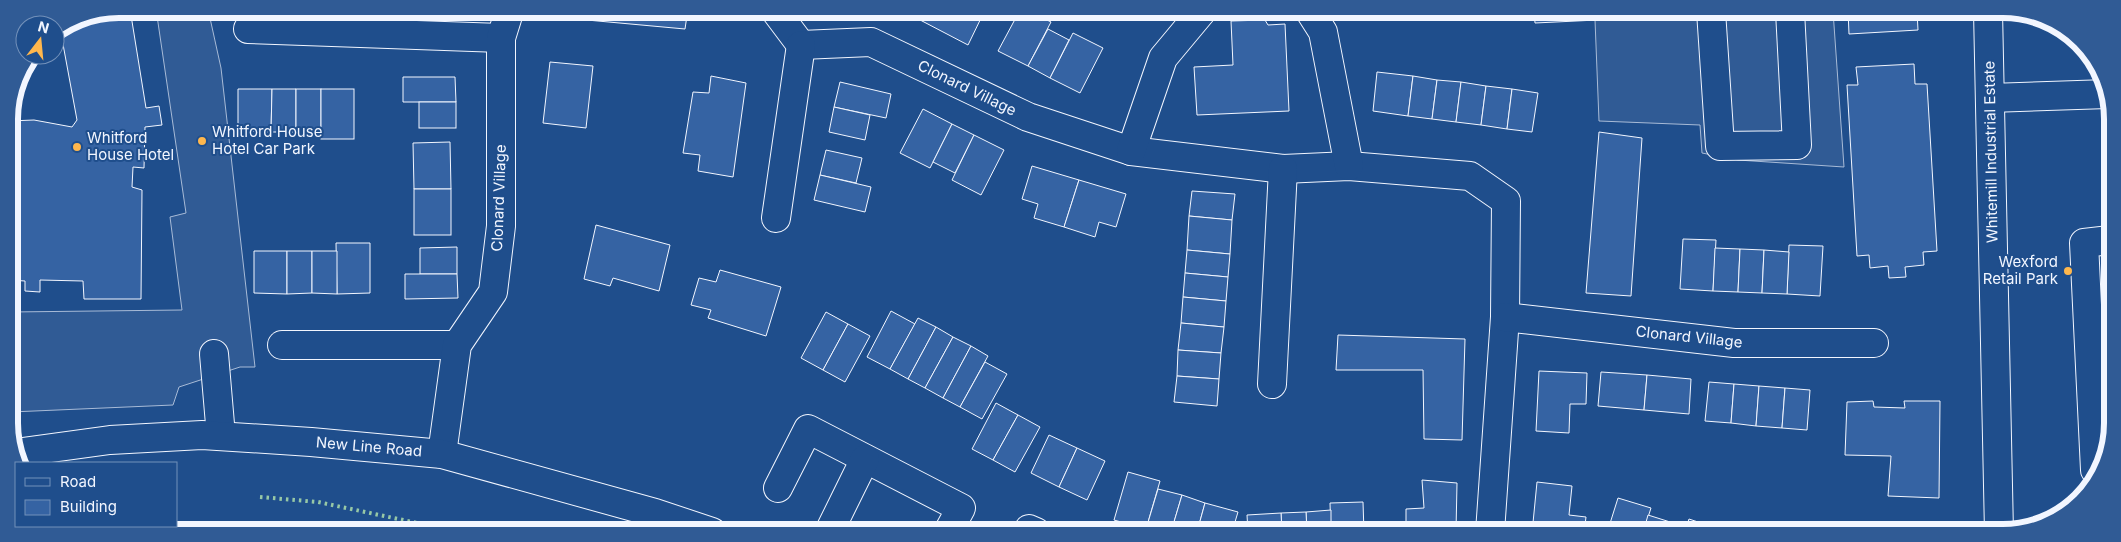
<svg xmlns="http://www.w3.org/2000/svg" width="2121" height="542" viewBox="0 0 2121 542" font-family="Inter,sans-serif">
	<rect width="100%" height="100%" fill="#1f4e8c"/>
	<!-- built -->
	<g fill="#305b95" stroke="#a8bbd7">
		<path d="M156,9h52l13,59 34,299h-15l-61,20 -6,18 -162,7 -1,-100 172,-2 -12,-93 16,-4z"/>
		<path d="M1685,11h148l11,156 -106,-7 -36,-7 -2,-28 -101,-4 -4,-101z"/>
	</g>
	<!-- building -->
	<g fill="#3563a3" stroke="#f2f6ff">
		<path d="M119,9h11l16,99 13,-2 3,19 -17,2 -1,41 -11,-1 -1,20 10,3 -1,109h-57l-1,-18 -43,-1v12l-15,-1v-10l-15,-1 -1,-159 25,-1 38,7 5,-7 -17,-92 17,-11z"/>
		<path d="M555,9h133l-3,20 -131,-12z"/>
		<path d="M901,10h79l4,2 -16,33z"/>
		<path d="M1020,10h7l24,12 -23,44 -30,-15z"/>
		<path d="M1534,10h62l1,10 -62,3z"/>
		<path d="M1848,11h69l1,19 -69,4z"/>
		<path d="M1265,20l3,5 17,-1 4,87 -92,4 -3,-48 39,-2 -2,-44z"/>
		<path d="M1048,29l21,11 -19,38 -22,-12z"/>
		<path d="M1073,33l30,15 -23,45 -30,-15z"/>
		<path d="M550,62l43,4 -7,62 -43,-5z"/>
		<path d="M1914,64l1,20h12l10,167 -14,1 1,13 -19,2 1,10 -17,1 -1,-12 -18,2 -1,-13 -12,1 -10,-171h11l-2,-18z"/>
		<path d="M1377,72l36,4 -5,40 -35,-5z"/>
		<path d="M711,76l35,7 -13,94 -35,-6 2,-16 -17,-2 10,-61 16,1z"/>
		<path d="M1413,76l24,4 -5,39 -24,-3z"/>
		<path d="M403,77h52l1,25h-53z"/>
		<path d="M1437,80l24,2 -5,40 -24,-3z"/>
		<path d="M840,82l51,12 -5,24 -52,-11z"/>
		<path d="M1461,82l25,4 -5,39 -25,-3z"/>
		<path d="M1486,86l26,3 -5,40 -26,-4z"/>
		<path d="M238,89h34l-1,43 -33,-1z"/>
		<path d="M272,89h24v43h-25z"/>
		<rect x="296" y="89" width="25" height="43"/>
		<rect x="321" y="89" width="33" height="50"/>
		<path d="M1512,89l26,4 -6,39 -25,-3z"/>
		<rect x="419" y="102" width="37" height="26"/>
		<path d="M834,107l36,8 -5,25 -36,-8z"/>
		<path d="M923,109l29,15 -22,44 -30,-15z"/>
		<path d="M952,124l22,11 -19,38 -22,-11z"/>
		<path d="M1599,132l43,6 -11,158 -45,-3z"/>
		<path d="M974,135l30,15 -23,45 -29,-15z"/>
		<path d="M450,142l1,47h-37l-1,-46z"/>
		<path d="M826,150l36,8 -6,25 -36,-8z"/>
		<path d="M1032,166l47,14 -15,47 -30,-9 4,-14 -16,-5z"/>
		<path d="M820,175l51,12 -6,25 -51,-12z"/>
		<path d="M1079,180l47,14 -10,33 -17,-5 -4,15 -31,-10z"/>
		<rect x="414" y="189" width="37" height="46"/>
		<path d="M1192,191l43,3 -3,26 -43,-4z"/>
		<path d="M1189,216l43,4 -2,34 -43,-4z"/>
		<path d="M596,225l74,20 -11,46 -46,-13 -3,8 -26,-7z"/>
		<path d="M1683,239l33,1 -3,51 -33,-2z"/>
		<path d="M336,243h34v50l-33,1z"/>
		<path d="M1789,245l34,1 -3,50 -33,-2z"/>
		<path d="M457,247v27h-37v-26z"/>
		<path d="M1715,248l25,1 -2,43 -25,-1z"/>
		<path d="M1740,249l24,1 -2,43 -24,-1z"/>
		<path d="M1187,250l43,4 -2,23 -43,-4z"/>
		<path d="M1764,250l25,2 -2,42 -25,-1z"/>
		<path d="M254,251h33v43l-33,-1z"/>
		<path d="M287,251h25v42l-25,1z"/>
		<path d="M312,251h25v43l-25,-1z"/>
		<path d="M720,270l61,17 -15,49 -58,-18 3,-8 -20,-5 8,-27 17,4z"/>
		<path d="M1185,273l43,4 -2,24 -43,-4z"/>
		<path d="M405,274h52l1,24 -53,1z"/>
		<path d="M2103,291h7l-1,155z"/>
		<path d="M1183,297l43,4 -2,26 -43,-4z"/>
		<path d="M891,311l24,13 -25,45 -23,-12z"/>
		<path d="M826,312l22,12 -25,46 -22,-12z"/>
		<path d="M918,318l18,9 -28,52 -18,-10z"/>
		<path d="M1181,323l43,4 -3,26 -43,-3z"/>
		<path d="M848,324l22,12 -25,46 -22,-12z"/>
		<path d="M936,327l17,10 -28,51 -17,-9z"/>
		<path d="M1338,335l127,4 -3,101 -38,-1 -1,-69h-87z"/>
		<path d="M953,337l18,9 -28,52 -18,-10z"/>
		<path d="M971,346l17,10 -28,51 -17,-9z"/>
		<path d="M1178,350l43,3 -2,26 -42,-3z"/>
		<path d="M985,362l22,12 -25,45 -22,-12z"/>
		<path d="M1539,371l48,2 -1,31h-16l-1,29 -33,-2z"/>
		<path d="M1601,372l46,3 -3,35 -46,-4z"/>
		<path d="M1647,375l44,4 -2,35 -45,-4z"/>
		<path d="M1177,376l42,3 -2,27 -43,-4z"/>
		<path d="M1709,382l25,2 -3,39 -26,-2z"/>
		<path d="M1734,384l25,2 -3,40 -25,-3z"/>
		<path d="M1759,386l26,2 -3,40 -26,-2z"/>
		<path d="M1785,388l25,2 -3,40 -25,-2z"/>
		<path d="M1873,401l1,6 31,1 -1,-7h36l-1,97 -51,-2 3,-40 -46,-1 2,-53z"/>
		<path d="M996,403l22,12 -25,45 -21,-11z"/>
		<path d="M1018,415l22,12 -25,45 -22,-12z"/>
		<path d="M1049,435l28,13 -18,39 -28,-14z"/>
		<path d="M1077,448l28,13 -18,39 -28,-13z"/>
		<path d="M1128,472l32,9 -14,48 -32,-9z"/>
		<path d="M1422,480l35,3 -1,49h-50v-23l18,-1z"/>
		<path d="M1537,482l35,4 -3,29 17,2 -2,16h-52z"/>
		<path d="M1158,489l24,6 -11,37h-15l-10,-3z"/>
		<path d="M1182,495l23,8 -8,29h-26z"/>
		<path d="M1618,498l33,10 -8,25h-36z"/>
		<path d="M1363,502l1,30h-33l-1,-29z"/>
		<path d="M1205,503l33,9 -6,20h-35z"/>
		<path d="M1331,510v22h-24l-1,-20z"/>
		<path d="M1306,512l1,20h-25l-1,-19z"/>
		<path d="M1281,513l1,19h-34l-1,-17z"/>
		<path d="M1648,515l38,12 -2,6h-41z"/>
		<path d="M1689,519l39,13 -1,1h-43z"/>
	</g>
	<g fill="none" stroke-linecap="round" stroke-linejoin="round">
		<defs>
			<g id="minor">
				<path d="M774,9l27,36 70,-3 157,75 103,34 152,18 66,-3 121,10 36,25 -1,116 -15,215"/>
				<path d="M1309,10l14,22 26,134"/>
				<path d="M1711,11l9,135 77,-1 -7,-134"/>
				<path d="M1988,11l11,522"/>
				<path d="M248,29l253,9"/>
				<path d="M1990,98l118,-4"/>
				<path d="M1131,151l32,-93 40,-48"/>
				<path d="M776,218l25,-173"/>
				<path d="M1505,317l229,26h140"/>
				<path d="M282,345h175"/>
				<path d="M214,354l7,82"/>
				<path d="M1272,384l11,-215"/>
				<path d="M442,454l15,-109 36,-53 8,-66v-188l9,-29"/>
				<path d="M2095,470l-11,-227 26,-3"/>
				<path d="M778,488l30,-59 153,79 -13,24"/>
				<path d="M829,532l36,-73"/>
				<path d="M1028,532l1,-3 7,3"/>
			</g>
			<path id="major" d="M15,453l95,-13 92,-5 109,7 131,12 213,59 57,19"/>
		</defs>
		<!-- minor casing -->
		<use href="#minor" stroke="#f2f6ff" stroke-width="30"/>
		<!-- major casing -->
		<use href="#major" stroke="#f2f6ff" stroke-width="30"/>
		<!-- minor -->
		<use href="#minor" stroke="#1f4e8c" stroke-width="28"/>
		<!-- major -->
		<use href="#major" stroke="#1f4e8c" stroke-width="28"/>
		<!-- hedge -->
		<path stroke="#97c8a6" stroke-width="4" stroke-dasharray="2.5 4" stroke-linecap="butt" d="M260,497l58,5 137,29"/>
	</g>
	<!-- markers -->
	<g fill="#ffb74d" stroke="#1f4e8c" stroke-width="2">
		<circle cx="202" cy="141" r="5"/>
		<circle cx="77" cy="147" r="5"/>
		<circle cx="2068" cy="271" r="5"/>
	</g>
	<g text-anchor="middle" stroke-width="4" stroke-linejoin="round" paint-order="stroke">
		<!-- street labels -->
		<g font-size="15" fill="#f2f6ff" stroke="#1f4e8c">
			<text transform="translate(967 88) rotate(26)" y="5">Clonard Village</text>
			<text transform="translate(1991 152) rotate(-91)" y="5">Whitemill Industrial Estate</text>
			<text transform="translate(499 198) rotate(-88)" y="5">Clonard Village</text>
			<text transform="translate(1689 337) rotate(6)" y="5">Clonard Village</text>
			<text transform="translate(369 447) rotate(5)" y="5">New Line Road</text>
		</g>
		<!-- poi labels -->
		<g font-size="15" fill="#f2f6ff" stroke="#1f4e8c" text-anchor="start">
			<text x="212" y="137">Whitford House<tspan x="212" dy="17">Hotel Car Park</tspan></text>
			<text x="87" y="143">Whitford<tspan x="87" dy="17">House Hotel</tspan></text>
			<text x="2058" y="267" text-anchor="end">Wexford<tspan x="2058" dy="17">Retail Park</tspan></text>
		</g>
	</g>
	<!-- crop -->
	<path d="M0 0H2121V542H0ZM119 18H2003A101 101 0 0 1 2104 119V423A101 101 0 0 1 2003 524H119A101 101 0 0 1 18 423V119A101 101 0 0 1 119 18Z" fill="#305b95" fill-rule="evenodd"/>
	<path fill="none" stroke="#f2f6ff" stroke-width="6" d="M119 18H2003A101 101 0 0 1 2104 119V423A101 101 0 0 1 2003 524H119A101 101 0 0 1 18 423V119A101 101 0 0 1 119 18Z"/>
	<!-- legend -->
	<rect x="15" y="462" width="162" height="65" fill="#1f4e8c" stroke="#7391ba"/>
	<rect x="25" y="478" width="25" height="8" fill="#1f4e8c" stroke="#7391ba"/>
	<text x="60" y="487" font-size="15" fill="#f2f6ff">Road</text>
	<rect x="25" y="500" width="25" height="15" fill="#3563a3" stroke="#7391ba"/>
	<text x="60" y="512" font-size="15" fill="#f2f6ff">Building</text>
	<!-- north arrow -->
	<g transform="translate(40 40) rotate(16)"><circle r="24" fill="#1f4e8c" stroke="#7391ba"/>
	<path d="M0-4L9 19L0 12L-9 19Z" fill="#ffb74d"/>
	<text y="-8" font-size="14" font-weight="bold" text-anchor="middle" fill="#f2f6ff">N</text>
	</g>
</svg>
